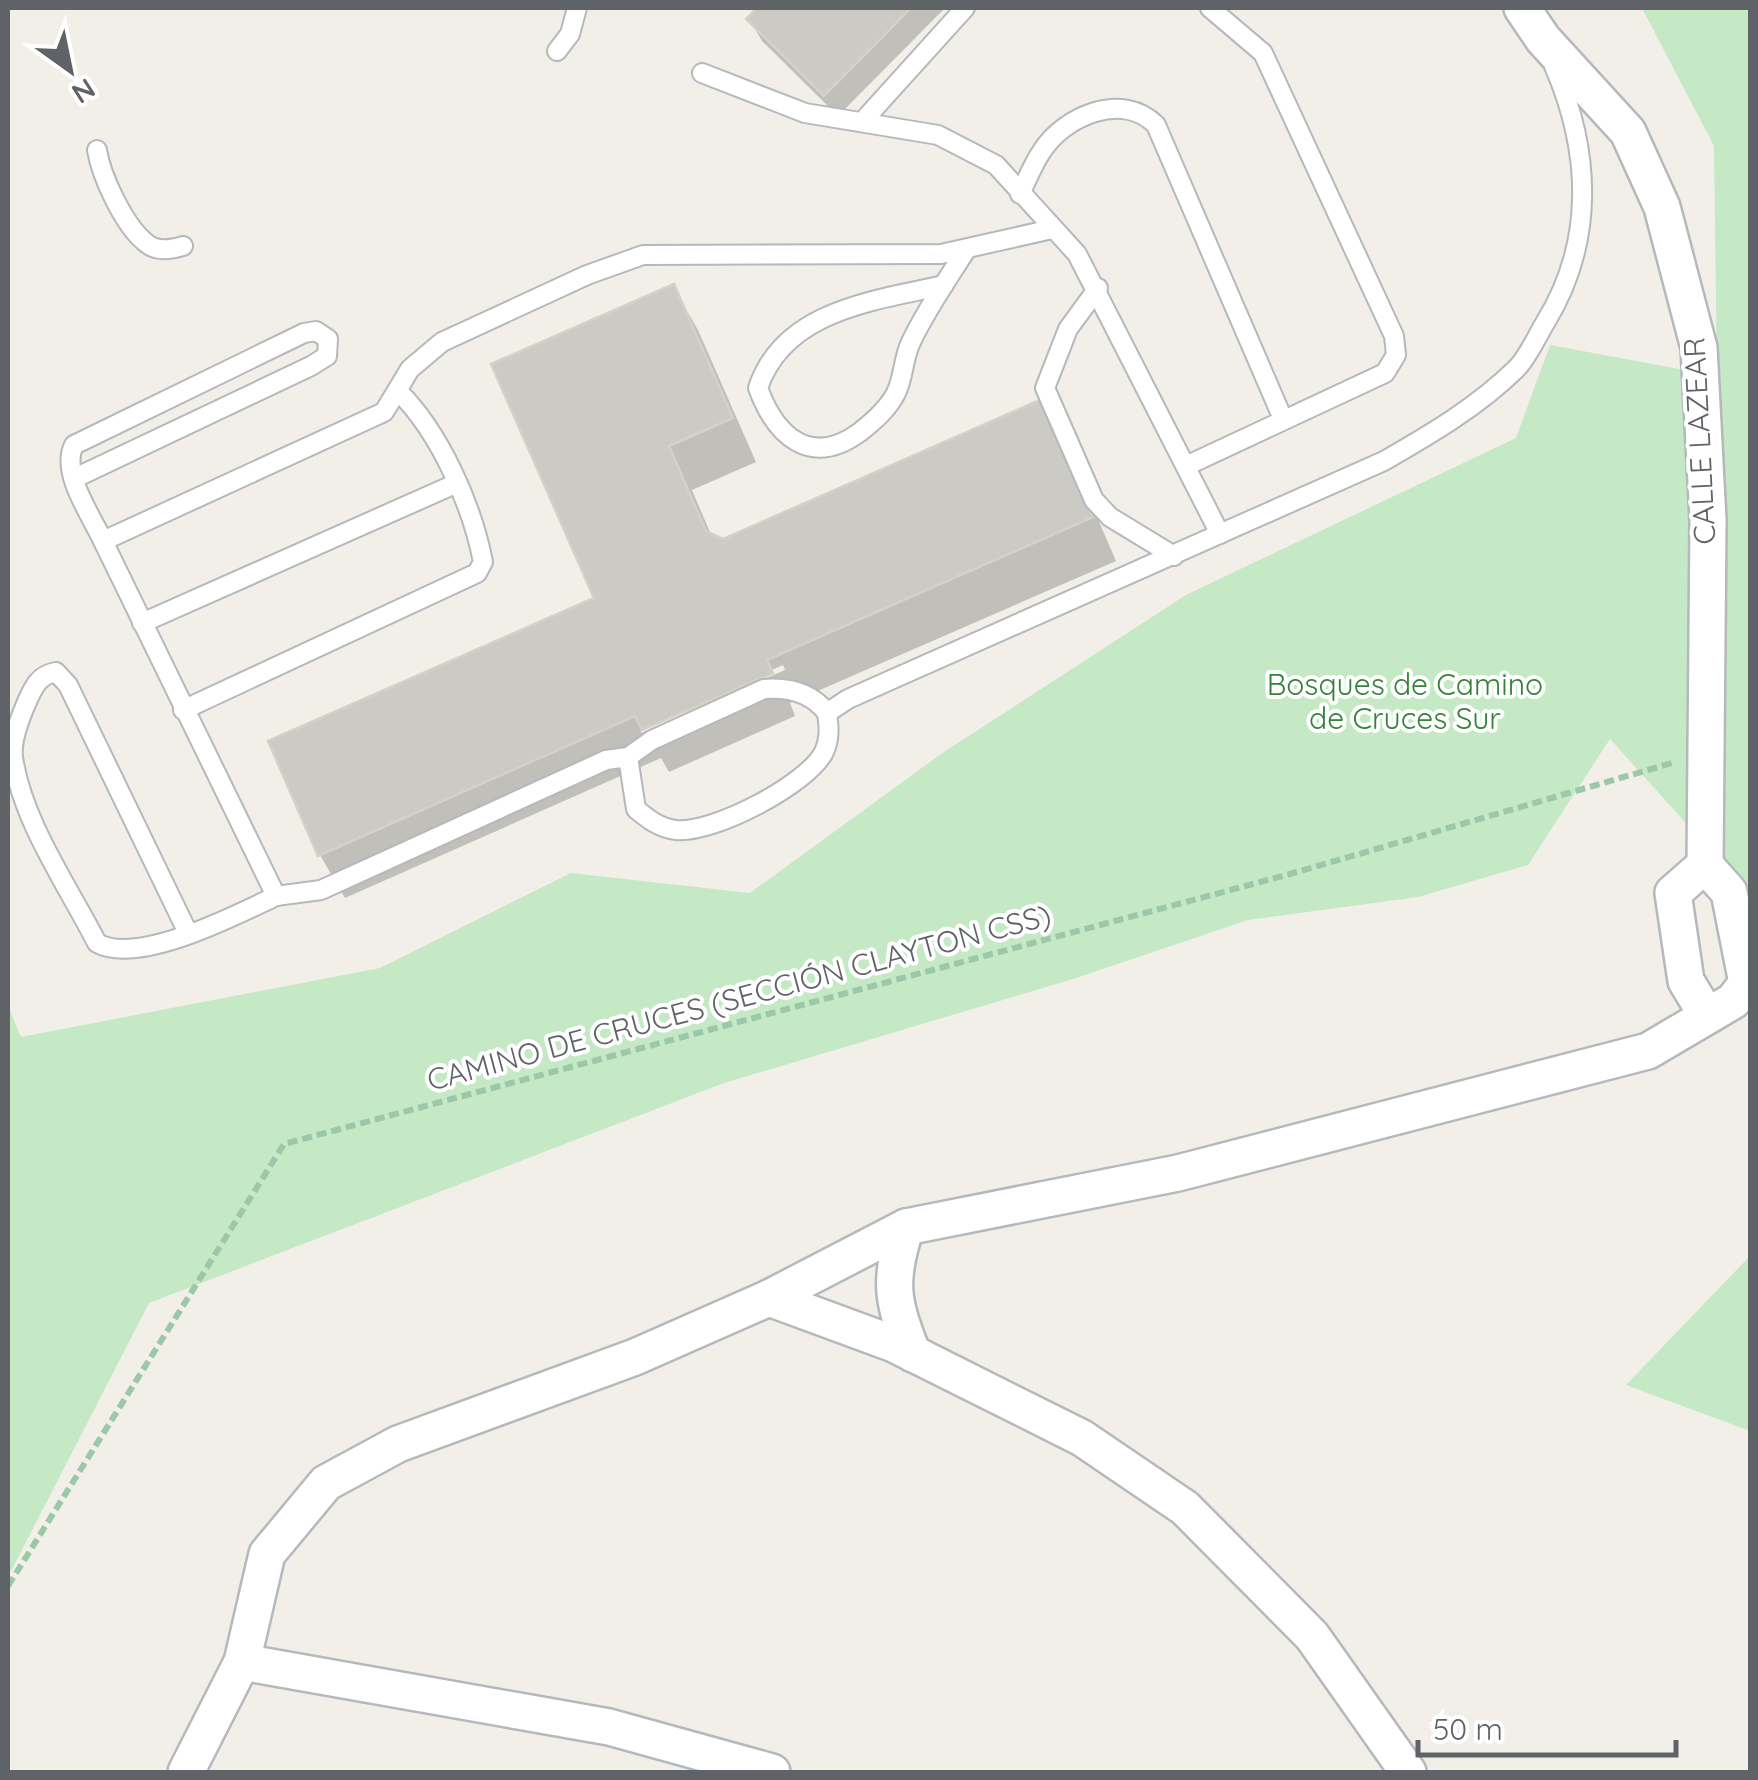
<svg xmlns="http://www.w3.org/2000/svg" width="1758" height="1780" viewBox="0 0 1758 1780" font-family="Quicksand,sans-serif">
	<rect width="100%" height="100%" fill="#f1efe8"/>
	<!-- green -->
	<g fill="#c5e8c5">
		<path d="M1642,8h108v886l-140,-155 -82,126 -110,32 -170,23 -175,59 -349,104 -575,220 -141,274v-571l13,31 359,-69 191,-95 179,20 191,-139 245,-159 330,-157 34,-93 167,31 -3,-230z"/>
		<path d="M1750,1256v175l-124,-46z"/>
	</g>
	<!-- shadow -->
	<g fill="#0003" fill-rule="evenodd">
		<path d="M760,8h185l-107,108 -76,-75 -13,-22z"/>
		<path d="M673,287l25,43 58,132 -64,28 20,47 11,5 343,-97 50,116 -326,142 5,13 -126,56 -8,-14 -316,140 -25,-43 277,-256zM783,665l2,5 -144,63v-5z"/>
	</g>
	<!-- building -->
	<g fill="#cccac5" stroke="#d6d1c6" stroke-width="2.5">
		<path d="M757,8h154l-87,88 -78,-77z"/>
		<path d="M674,284l59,134 -64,28 37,85 17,8 319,-140 51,118 -326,143 6,13 -131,57 -7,-14 -317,140 -50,-115 326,-143 -103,-234z"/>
	</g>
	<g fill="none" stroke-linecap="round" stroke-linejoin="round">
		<defs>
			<g id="service">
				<path d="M557,51l13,-17 7,-26"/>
				<path d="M702,73l103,40 133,22 58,30 81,89 143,280"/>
				<path d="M862,122l103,-114"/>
				<path d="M97,150c4,26 27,75 48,92 10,10 25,8 38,4"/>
				<path d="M1020,194c7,-14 13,-30 22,-43 22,-35 81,-60 114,-26l127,294"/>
				<path d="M1052,229l-111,25 -298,1 -56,20 -145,67 -32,27 -26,43 -281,129 173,355 45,-6 285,-130 22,-3 24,-17 112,-51c25,-2 48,4 63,24l21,-14 536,-238c47,-27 93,-54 132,-92 12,-12 20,-31 29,-46 50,-81 46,-171 9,-257"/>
				<path d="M944,285c-70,16 -160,25 -186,103 18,49 53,80 102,44 14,-11 28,-23 36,-39 8,-16 7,-35 15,-51 15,-32 36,-62 55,-92"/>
				<path d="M1098,288l-30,41 -23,59 49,112 16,17 64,39"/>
				<path d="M1188,465l197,-92 11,-18 -2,-19 -131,-283 -53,-45"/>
				<path d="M75,478l236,-112 16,-10 1,-17 -12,-8 -12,2 -230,112c-14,27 17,70 29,96"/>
				<path d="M142,623l313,-139"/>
				<path d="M183,710l294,-137 6,-11c-11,-57 -43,-129 -84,-170"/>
				<path d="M628,757l8,52c12,10 23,19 40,21 37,4 132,-46 148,-78 6,-13 5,-25 3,-39"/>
				<path d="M188,933l-120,-248 -12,-13c-18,3 -23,16 -30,32 -6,14 -15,37 -13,53 9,64 55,129 84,186 41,23 139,-28 179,-47"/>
			</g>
			<g id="minor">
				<path d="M1522,8l21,31 85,93 34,75 37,141 9,172 -3,345"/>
				<path d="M1705,865l-32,28 13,88 20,33"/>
				<path d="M906,1227c-18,55 -14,74 7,127"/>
				<path d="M769,1298l125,46 188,94 103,70 127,128 96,136"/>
				<path d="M242,1662l367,65 163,45"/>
				<path d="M186,1772l56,-110 25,-108 59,-71 72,-39 237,-87 134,-59 137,-71 272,-54 470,-122 85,-50 14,-18 -18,-91 -24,-27"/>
			</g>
		</defs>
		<!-- service casing -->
		<use href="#service" stroke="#b5b8bc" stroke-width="22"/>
		<!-- minor casing -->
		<use href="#minor" stroke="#b5b8bc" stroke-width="40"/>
		<!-- path -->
		<path stroke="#9cc7a9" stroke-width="6" stroke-dasharray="10 5" stroke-linecap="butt" d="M8,1586l276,-442 1006,-270 382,-111"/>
		<!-- service -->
		<use href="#service" stroke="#fff" stroke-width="18"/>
		<!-- minor -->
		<use href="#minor" stroke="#fff" stroke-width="35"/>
	</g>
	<g text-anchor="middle" stroke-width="8" stroke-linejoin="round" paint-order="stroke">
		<!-- street labels -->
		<g font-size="30" fill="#5f6368" stroke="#fff">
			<text transform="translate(1700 441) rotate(-93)" y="10">CALLE LAZEAR</text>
			<text transform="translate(739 998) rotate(-15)" y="10">CAMINO DE CRUCES (SECCIÓN CLAYTON CSS)</text>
		</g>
		<!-- park labels -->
		<g font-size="30" fill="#348238" stroke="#fff">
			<text x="1405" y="695">Bosques de Camino<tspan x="1405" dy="34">de Cruces Sur</tspan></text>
		</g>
	</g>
	<!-- border -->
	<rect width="1758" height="1780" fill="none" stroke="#5f6368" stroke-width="20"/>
	<!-- north arrow -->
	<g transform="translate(70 70) rotate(147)" stroke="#ffffff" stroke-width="8" paint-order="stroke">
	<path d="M0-8L18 38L0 25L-18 38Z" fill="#5f6368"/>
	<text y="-15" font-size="28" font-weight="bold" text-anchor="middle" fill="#5f6368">N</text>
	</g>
	<!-- scale -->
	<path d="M1418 1740v15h258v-15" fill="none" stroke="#5f6368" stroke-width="5"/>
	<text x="1433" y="1740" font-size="30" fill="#5f6368" stroke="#ffffff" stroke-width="8" paint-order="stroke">50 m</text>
</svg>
